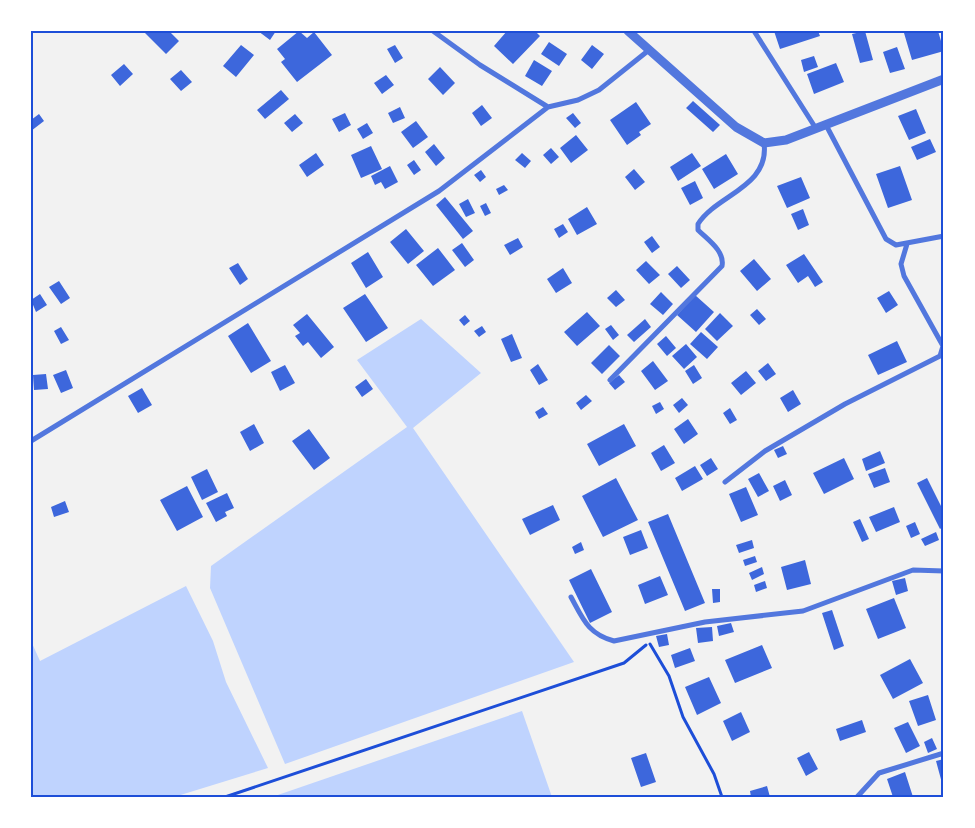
<svg xmlns="http://www.w3.org/2000/svg" width="975" height="828" font-family="Montserrat,sans-serif">
	<style>
		.water { fill: #bfd3fe }
		.building { fill: #3d67dc }
		.lines { fill: none; stroke-linecap: round; stroke-linejoin: round }
		.path { stroke: #1d4ed8; stroke-width: 3 }
		.minor { stroke: #5277de; stroke-width: 5 }
		.tertiary { stroke: #5277de; stroke-width: 9 }
		.neatline { fill: none; stroke: #1d4ed8; stroke-width: 2 }
	</style>
	<rect width="100%" height="100%" fill="#f2f2f2"/>
	<!-- water -->
	<path class="water" d="M421,319L481,373L413,428L574,662L285,764L210,588L211,566L407,427L357,360Z
		M186,586L213,641L226,682L268,768L174,797H31V641L40,661Z
		M522,711L552,797H272Z"/>
	<!-- building -->
	<path class="building" d="M143,31H169L179,41L166,54Z
		M258,31H276L270,40Z
		M299,31L307,38L314,32L332,55L297,82L281,62L285,59L277,49Z
		M507,31H535L540,36L513,64L494,46Z
		M774,31H818L820,36L780,49Z
		M865,31L873,60L860,63L852,34Z
		M910,31H938L944,51L912,60L904,33Z
		M549,42L567,54L559,66L541,54Z
		M241,45L254,55L236,77L223,66Z
		M395,45L403,58L395,63L387,49Z
		M592,45L604,54L592,69L581,60Z
		M897,47L905,69L890,73L883,52Z
		M814,56L818,67L804,72L801,60Z
		M534,60L552,71L542,86L525,76Z
		M836,63L844,82L814,94L807,74Z
		M124,64L133,74L120,86L111,75Z
		M440,67L455,83L443,95L428,79Z
		M181,70L192,82L181,91L170,79Z
		M386,75L394,85L382,94L374,83Z
		M281,90L289,99L265,119L257,110Z
		M693,101L720,125L713,132L686,108Z
		M636,102L651,124L639,132L641,135L627,145L610,120Z
		M482,105L492,118L481,126L472,113Z
		M400,107L405,118L393,123L388,113Z
		M916,109L926,133L909,140L898,116Z
		M345,113L351,125L339,132L332,119Z
		M573,113L581,123L575,128L566,118Z
		M39,114L44,121L31,131V120Z
		M295,114L303,123L292,132L284,123Z
		M416,121L428,137L413,148L401,132Z
		M367,123L373,133L363,139L357,129Z
		M576,135L588,150L571,163L560,148Z
		M930,139L936,152L917,160L911,147Z
		M434,144L445,158L436,166L425,152Z
		M371,146L382,169L361,178L351,155Z
		M551,148L559,157L551,164L543,155Z
		M316,153L324,165L307,177L299,165Z
		M522,153L531,161L525,168L515,160Z
		M692,153L701,166L678,181L670,167Z
		M726,154L738,174L714,189L702,169Z
		M414,160L421,170L414,175L407,165Z
		M390,166L398,182L385,189L381,182L375,185L371,176Z
		M900,166L912,200L888,208L876,174Z
		M634,169L645,182L635,190L625,177Z
		M481,170L486,177L480,182L474,175Z
		M801,177L810,198L787,208L777,186Z
		M695,181L703,198L690,205L681,188Z
		M504,185L508,190L499,195L496,189Z
		M445,197L473,231L463,239L436,205Z
		M468,199L475,213L466,217L459,204Z
		M486,203L491,213L485,216L480,206Z
		M587,207L597,224L577,235L568,219Z
		M803,209L809,225L798,230L791,214Z
		M563,224L568,232L559,238L554,229Z
		M406,229L424,251L408,264L390,242Z
		M652,236L660,247L652,253L644,242Z
		M518,238L523,247L510,255L504,245Z
		M462,243L474,260L465,267L452,250Z
		M438,248L455,270L433,286L416,265Z
		M368,252L383,277L366,288L351,263Z
		M804,254L823,282L815,287L808,276L798,283L786,265Z
		M754,259L771,279L757,291L740,271Z
		M646,261L660,275L649,284L636,270Z
		M238,263L248,279L240,285L229,268Z
		M677,266L690,280L681,288L668,274Z
		M563,268L572,283L556,293L547,279Z
		M59,281L70,298L61,304L49,287Z
		M616,290L625,300L616,307L607,298Z
		M889,291L898,305L886,313L877,298Z
		M661,292L673,304L663,315L650,304Z
		M40,294L47,305L36,312L31,300Z
		M365,294L388,328L366,342L343,308Z
		M695,295L714,312L696,332L677,315Z
		M757,309L766,319L759,325L750,315Z
		M587,312L600,326L577,346L564,332Z
		M720,313L733,326L717,341L705,329Z
		M307,314L334,347L321,358L308,342L303,346L295,336L300,333L293,325Z
		M465,315L470,321L464,326L459,320Z
		M645,319L651,327L634,342L627,335Z
		M248,323L271,361L251,373L228,336Z
		M611,325L619,335L613,340L605,329Z
		M482,326L486,332L479,337L474,331Z
		M61,327L69,340L61,344L54,331Z
		M701,332L718,347L707,359L690,344Z
		M512,334L522,358L511,362L501,339Z
		M666,336L676,348L667,356L657,344Z
		M897,341L907,362L878,375L868,355Z
		M686,344L697,357L684,369L672,356Z
		M609,345L620,356L602,374L591,363Z
		M653,361L668,381L655,390L641,371Z
		M768,363L776,374L766,381L758,371Z
		M538,364L548,380L539,385L530,370Z
		M285,365L295,383L280,391L271,372Z
		M694,365L702,378L693,384L685,371Z
		M66,370L73,388L61,393L53,375Z
		M746,371L756,383L741,395L731,383Z
		M46,374L48,389L34,390L33,375Z
		M619,375L625,382L615,390L609,383Z
		M366,379L373,389L362,397L355,387Z
		M142,388L152,405L138,413L128,396Z
		M793,390L801,404L788,412L780,398Z
		M586,395L592,401L581,410L576,403Z
		M682,398L688,405L679,413L673,405Z
		M660,402L664,409L656,414L652,406Z
		M543,407L548,414L539,419L535,412Z
		M730,408L737,420L730,424L723,413Z
		M688,419L698,434L684,444L674,429Z
		M254,424L264,443L250,451L240,432Z
		M624,424L636,446L599,466L587,444Z
		M309,429L330,458L314,470L292,441Z
		M664,445L675,463L661,471L651,453Z
		M783,446L787,454L778,458L774,450Z
		M880,451L885,463L866,471L862,459Z
		M711,458L718,469L707,476L700,465Z
		M844,458L854,479L824,494L813,473Z
		M695,466L703,479L682,491L675,478Z
		M885,468L890,482L874,488L868,474Z
		M207,469L218,492L202,500L191,477Z
		M759,473L769,491L758,497L748,479Z
		M616,478L638,520L603,537L582,496Z
		M927,478L944,512V526L940,529L917,483Z
		M785,480L792,495L780,501L773,486Z
		M187,486L203,517L177,531L160,500Z
		M746,487L758,515L741,522L729,494Z
		M227,493L234,508L225,512L227,516L216,522L206,503Z
		M65,501L69,512L54,517L51,507Z
		M553,505L560,520L530,535L522,519Z
		M894,507L900,522L876,532L869,517Z
		M668,514L705,603L685,611L648,522Z
		M860,519L869,539L862,542L853,522Z
		M915,522L920,534L911,538L906,526Z
		M641,530L648,548L630,555L623,537Z
		M936,532L939,540L925,546L921,539Z
		M752,540L754,548L739,553L736,545Z
		M581,542L584,550L575,554L572,547Z
		M755,556L757,562L745,566L743,560Z
		M805,560L811,584L787,590L781,567Z
		M762,567L764,574L752,580L749,573Z
		M591,569L612,612L590,623L569,580Z
		M660,576L668,595L645,604L638,585Z
		M905,578L908,591L896,595L892,581Z
		M765,581L767,588L756,592L754,585Z
		M712,589H720V602L713,603Z
		M894,598L906,628L878,639L866,609Z
		M832,610L844,646L834,650L822,613Z
		M731,623L734,632L719,636L717,626Z
		M712,627L713,641L698,643L696,628Z
		M667,634L669,645L659,647L656,636Z
		M762,645L772,668L735,683L725,660Z
		M690,648L695,661L675,668L671,655Z
		M910,659L923,683L893,699L880,675Z
		M709,677L721,703L697,715L685,687Z
		M928,695L936,720L918,726L909,701Z
		M741,712L750,732L732,741L723,721Z
		M862,720L866,732L840,741L836,729Z
		M908,722L920,746L906,753L894,728Z
		M932,738L937,749L928,753L924,742Z
		M809,752L818,769L806,776L797,758Z
		M646,753L656,782L641,787L631,758Z
		M944,759V783H942L936,761Z
		M905,772L913,797H893L887,779Z
		M767,786L770,797H751L750,791Z"/>
	<g class="lines">
		<!-- path -->
		<path class="path" d="M650,644L669,676L683,717L714,774L722,797
			M225,797L624,663L646,645"/>
		<!-- minor -->
		<path class="minor" d="M433,31L480,65L548,107
			M754,31L815,127
			M826,125L886,239L896,245L944,236
			M610,380L722,266C725,251 708,240 698,230V224C716,195 770,187 764,143
			M31,441L439,191L548,107L578,100L599,90L649,50
			M725,482L765,451L845,404L940,356L943,346L904,276L901,264L907,244
			M571,597C583,619 588,634 614,641L705,622L803,611L913,570L944,571
			M857,797L879,773L944,753"/>
		<!-- tertiary -->
		<path class="tertiary" d="M628,31L736,127L764,143L786,140L944,79"/>
	</g>
	<!-- border -->
	<rect width="975" height="828" fill="none" stroke="#ffffff" stroke-width="65"/>
	<rect x="32" y="32" width="910" height="764" class="neatline"/>
</svg>
